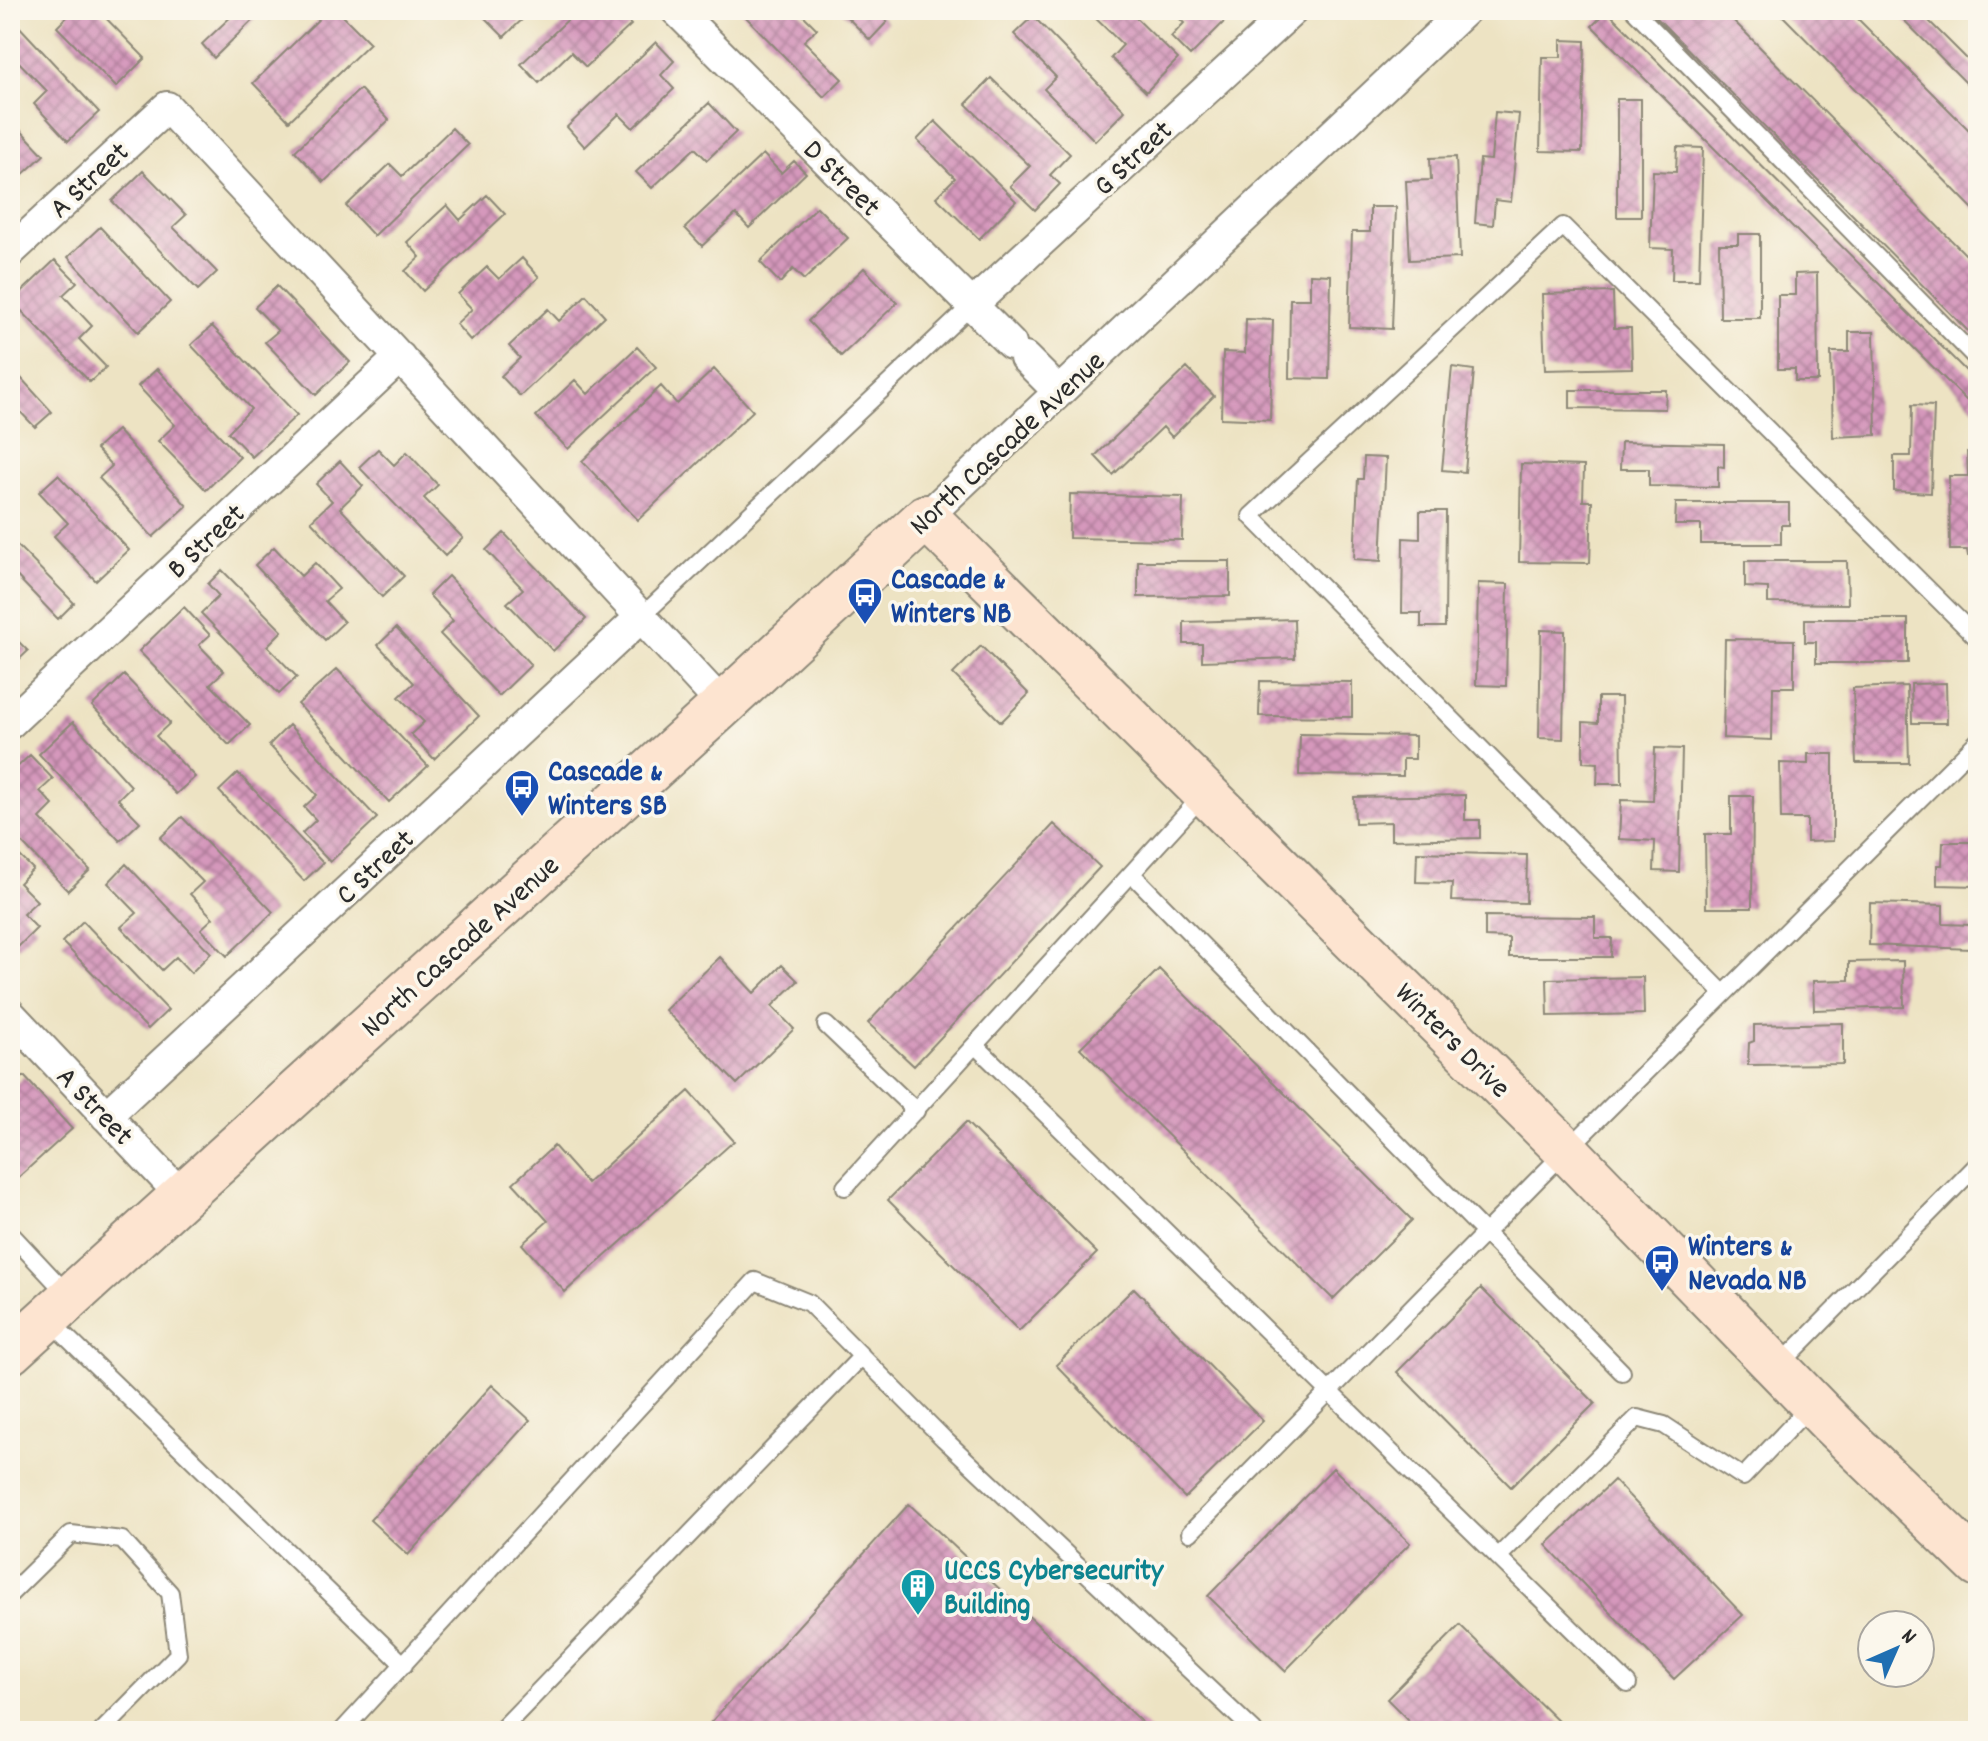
<svg xmlns="http://www.w3.org/2000/svg" width="1988" height="1741" font-family="Dekko,sans-serif">
	<style>
		.building { fill: url(#building-cross-hatch) }
		.lines { fill: none; stroke-linecap: round; stroke-linejoin: round }
		.lane-casing { stroke: #8c8777; stroke-width: 20 }
		.street-casing { stroke: #8c8777; stroke-width: 34 }
		.secondary-casing { stroke: #8c8777; stroke-width: 48 }
		.lane { stroke: #fff; stroke-width: 16 }
		.street { stroke: #fff; stroke-width: 30 }
		.secondary { stroke: #fde4d0; stroke-width: 44 }
		.labels { text-anchor: middle; stroke-width: 7; stroke-linejoin: round; paint-order: stroke }
		.street-label { font-size: 30px; fill: #2b2b2b; stroke: #fbf7ec }
		.transit-label { font-size: 30px; font-weight: bold; fill: #164399; stroke: #fbf7ec; text-anchor: start }
		.culture-label { font-size: 30px; font-weight: bold; fill: #0d838f; stroke: #fbf7ec; text-anchor: start }
	</style>
	<defs>
		<pattern id="building-cross-hatch" width="8" height="8" patternUnits="userSpaceOnUse" patternTransform="scale(2)"><rect width="8" height="8" fill="#d598bc"/><path d="M0 0l8 8M0 8l8-8" fill="none" stroke="#ad7c99"/></pattern>
	</defs>
	<rect width="100%" height="100%" fill="#fbf7ec"/>
	<filter id="ink" filterUnits="userSpaceOnUse"><feTurbulence type="fractalNoise" baseFrequency=".0125" numOctaves="2"/><feDisplacementMap in="SourceGraphic" scale="16" xChannelSelector="R" yChannelSelector="G"/><feConvolveMatrix kernelMatrix="1 2 1 2 8 2 1 2 1" color-interpolation-filters="sRGB"/></filter>
	<filter id="wash" filterUnits="userSpaceOnUse"><feTurbulence type="fractalNoise" baseFrequency=".006" numOctaves="4" result="noise"/><feDisplacementMap in="SourceGraphic" scale="32" xChannelSelector="R" yChannelSelector="G"/><feGaussianBlur stdDeviation="1.8" result="paint"/><feColorMatrix in="noise" values="0 0 0 0 0 0 0 0 0 0 0 0 0 0 0 0 0 1.4 0 .05"/><feComposite in="paint" operator="in"/></filter>
	<g filter="url(#wash)">
		<rect width="100%" height="100%" fill="#ede3c3"/>
		<g id="blocks">
			<!-- building -->
			<path class="building" d="M62,10H98L145,58L116,87L57,27L68,16Z
				M238,10H263L214,58L202,44Z
				M328,10H337L370,43L289,121L253,83Z
				M477,10H532L504,37Z
				M578,10H617L631,25L586,67L571,52L539,83L521,64Z
				M739,10H798L817,29L804,41L842,79L824,97Z
				M840,10H875L887,22L870,40Z
				M1087,10H1128L1178,59L1146,92L1111,58L1123,45Z
				M1171,10H1228L1232,14L1190,56L1171,37L1184,23Z
				M1649,10H1723L1978,267V341Z
				M1777,10H1849L1978,139V214Z
				M1894,10H1918L1978,70V95Z
				M1607,11L1978,383V412L1592,26Z
				M1033,16L1125,111L1095,141L1044,89L1056,77L1014,34Z
				M16,23L99,112L68,141L34,104L47,91L10,53V29Z
				M1561,40L1585,41L1582,152L1540,151L1542,57H1561Z
				M656,42L674,61L661,75L674,89L633,128L619,114L585,147L567,127Z
				M991,78L1070,154L1050,175L1060,184L1035,210L1010,186L1030,166L966,104Z
				M360,89L389,120L324,182L295,151Z
				M1617,99H1641V217H1617Z
				M709,103L736,132L707,160L695,148L652,188L636,172Z
				M1495,112L1519,114L1511,202L1495,200L1493,225L1475,223L1480,159L1491,160Z
				M10,119L44,155L10,186Z
				M935,121L1016,201L979,239L936,197L955,178L917,140Z
				M452,128L468,145L374,236L346,206L390,164L402,176Z
				M1677,147L1703,148L1699,280H1672L1673,249L1650,248L1653,171L1676,172Z
				M763,154L781,173L794,161L806,173L749,228L736,214L702,246L685,228Z
				M1456,157L1460,258L1410,260L1406,181L1431,180L1430,158Z
				M143,171L186,215L173,227L217,272L198,290L112,201Z
				M487,195L505,214L423,291L405,271L420,257L407,242L447,205L460,220Z
				M817,207L848,238L804,280L793,269L780,283L760,262Z
				M1370,207H1396L1392,329L1349,327L1352,232H1370Z
				M100,227L170,302L138,332L68,257Z
				M1738,234H1760V318H1720L1719,244H1738Z
				M522,258L539,277L471,341L456,324L472,309L458,294L487,267L499,279Z
				M55,260L77,282L63,295L92,326L79,339L106,367L90,382L12,301Z
				M864,268L897,303L841,356L808,321Z
				M1817,273L1818,381H1795V369H1778V295H1795V274Z
				M1310,274L1331,275L1329,379L1289,378L1290,299H1310Z
				M277,286L350,362L316,395L265,342L278,331L255,307Z
				M1613,292L1614,328H1631L1632,368L1545,370L1542,294Z
				M586,295L605,316L520,396L501,376L520,358L509,346L548,309L559,321Z
				M1246,319L1273,320L1270,420L1221,418L1223,352L1245,353Z
				M212,326L297,415L252,457L228,432L251,409L191,345Z
				M1849,332H1874L1876,435L1833,437L1831,352H1849Z
				M637,347L656,367L568,449L536,416L575,380L588,394Z
				M10,366L52,412L35,427L10,401Z
				M1452,367L1474,370L1465,472L1442,470Z
				M1187,368L1214,396L1172,437L1163,427L1113,475L1095,456Z
				M157,369L240,457L206,490L158,441L175,425L138,386Z
				M714,369L753,411L638,520L582,461L661,386L677,404Z
				M1570,390H1666L1665,409L1570,408Z
				M1912,405L1934,406L1931,493L1894,491V456H1911Z
				M117,430L187,506L153,537L99,478L112,466L96,449Z
				M1621,442L1724,444V467L1718,466V487L1649,486V469H1620Z
				M378,449L394,465L407,452L438,485L424,498L463,538L445,556L359,467Z
				M1978,451V556H1968L1967,550H1950L1949,476H1968L1967,452Z
				M1364,457L1386,458L1381,561L1354,559L1358,479H1363Z
				M340,461L363,486L340,508L404,576L382,597L311,521L332,501L316,484Z
				M1521,464L1584,466L1583,501H1592L1590,563L1519,562Z
				M58,475L129,550L96,581L54,536L68,523L39,492Z
				M1070,494L1183,497L1182,540L1069,538Z
				M1676,503H1789V525H1781V544H1701V525H1675Z
				M1420,511H1446L1445,627H1421V613H1402L1403,538L1420,539Z
				M504,533L586,619L553,651L507,603L523,589L486,550Z
				M10,538L74,603L58,619L10,569Z
				M274,547L301,576L315,563L339,589L325,601L344,622L325,640L255,565Z
				M1138,561H1230V596L1138,597Z
				M1745,561H1847L1848,604L1768,603V588L1745,587Z
				M222,570L282,631L267,646L297,677L279,694L201,613L219,596L208,584Z
				M448,576L531,665L499,696L440,634L453,621L429,595Z
				M1478,583L1508,584L1506,686L1476,685Z
				M184,607L210,635L199,645L224,671L210,684L250,725L229,745L139,651Z
				M1294,619L1295,658L1202,661V644H1184V622Z
				M1805,619H1908V663H1816V642H1805Z
				M396,628L479,716L434,759L411,734L424,722L399,697L414,683L378,645Z
				M1541,630L1565,631L1563,739L1539,738Z
				M10,633L28,651L10,668Z
				M1725,639L1794,640V687H1773L1772,740L1723,738Z
				M981,646L1029,694L1001,722L953,674Z
				M337,669L428,766L389,802L298,704Z
				M124,675L170,723L156,736L195,777L176,794L92,706Z
				M1260,681L1352,682V717L1259,716Z
				M1946,683L1947,723H1912L1911,684Z
				M1907,686L1909,763H1856L1853,688Z
				M1598,697H1621L1622,784H1597L1598,763L1583,762V722L1598,723Z
				M73,722L131,786L118,799L140,822L120,841L39,754Z
				M289,725L377,818L330,862L302,833L316,820L304,807L317,795L269,745Z
				M1300,734L1415,736V759H1403V776L1299,775Z
				M1655,748L1682,749L1679,872L1654,871L1655,841L1619,839L1621,800L1653,801Z
				M1808,754H1833V841L1807,842V819H1781L1780,763L1808,764Z
				M30,755L53,779L40,791L53,805L40,818L90,870L68,891L10,830V774Z
				M238,773L323,863L304,881L219,791Z
				M1465,795V820H1480V838L1391,840V822L1355,823L1354,797Z
				M1731,796H1753L1752,908H1706L1705,834H1731Z
				M182,817L273,912L227,956L201,929L213,918L190,894L203,882L160,838Z
				M1054,824L1100,867L914,1066L868,1023Z
				M1943,842H1978V886L1937,885V865H1942Z
				M10,846L33,869L19,883L37,901L23,914L37,928L18,947L10,938Z
				M1417,852L1527,855L1526,903L1451,901L1452,883L1416,882Z
				M126,864L211,953L191,973L176,957L162,970L121,927L137,913L108,883Z
				M1870,903L1943,905V924L1972,925L1971,949L1869,945Z
				M1485,916L1595,917V938H1612L1611,957H1509V938L1485,937Z
				M83,921L168,1010L148,1029L62,942Z
				M720,957L754,993L782,965L798,981L772,1006L794,1029L737,1084L665,1010Z
				M1903,961L1904,1007L1814,1010L1813,981L1849,980V962Z
				M1159,969L1412,1220L1333,1299L1080,1048Z
				M1643,977L1644,1014L1548,1016L1547,979Z
				M1843,1023V1064L1748,1065L1749,1043L1754,1041V1025Z
				M24,1076L72,1129L10,1185V1089Z
				M689,1091L734,1141L565,1292L522,1244L548,1221L513,1183L554,1146L587,1183Z
				M966,1122L1097,1253L1019,1331L888,1200Z
				M1134,1288L1263,1421L1185,1498L1056,1365Z
				M1481,1288L1595,1403L1511,1487L1397,1372Z
				M492,1385L530,1420L408,1555L370,1520Z
				M1333,1468L1410,1543L1285,1671L1208,1596Z
				M1614,1480L1743,1615L1674,1679L1546,1545Z
				M909,1504L1151,1731H703Z
				M1460,1625L1568,1731H1419L1387,1699Z"/>
		</g>
	</g>
	<g filter="url(#ink)">
		<use href="#blocks" fill-opacity="0" stroke="#8c8777" stroke-width="2"/>
		<g class="lines">
			<!-- lane casing -->
			<g class="lane-casing">
				<path id="lane" d="M1634,10L1978,360
					M642,616L972,305
					M1132,874L1622,1372
					M1724,994L1251,516L1563,226L1978,639
					M826,1025L916,1111
					M975,1045L1628,1684
					M845,1187L1204,794
					M10,1233L69,1296
					M49,1320L404,1665
					M1778,1367L1978,1164
					M1190,1533L1537,1180L1978,741
					M1498,1557L1637,1418L1664,1425L1743,1477L1811,1405
					M10,1594L71,1534L122,1540L170,1593L178,1654L102,1731
					M342,1731L755,1281L809,1303L944,1439L1254,1731
					M500,1731L862,1356"/>
			</g>
			<!-- street casing -->
			<g class="street-casing">
				<path id="street" d="M676,10L1011,344
					M10,252L167,107L723,705
					M972,305L1293,10
					M1025,358L1059,392
					M926,517L1465,10
					M10,723L400,357
					M10,1014L182,1196
					M106,1116L642,616"/>
			</g>
			<!-- secondary casing -->
			<g class="secondary-casing">
				<path id="secondary" d="M10,1352L723,705L926,517L1567,1151L1831,1423L1978,1565"/>
			</g>
			<!-- lane -->
			<use href="#lane" class="lane"/>
			<!-- street -->
			<use href="#street" class="street"/>
			<!-- secondary -->
			<use href="#secondary" class="secondary"/>
		</g>
	</g>
	<!-- icons -->
	<defs>
		<g id="bus-pin" transform="scale(1.8)"><path d="M0 17L-7.5 6A9.5 9.5 0 1 1 7.5 6Z" fill="#1a4fb4" stroke="#fbf7ec"/><path d="M-5-6H5V4H4V6H2V4H-2V6H-4V4H-5ZM-3.5-4V0h7V-4ZM-3.5 1.2v1.5H-2V1.2ZM2 1.2v1.5H3.5V1.2Z" fill="#fff"/></g>
		<g id="building-pin" transform="scale(1.8)"><path d="M0 17L-7.5 6A9.5 9.5 0 1 1 7.5 6Z" fill="#0f9aa8" stroke="#fbf7ec"/><path d="M-4-6H4V6H1V3H-1V6H-4ZM-2.5-4.3h1.7v1.8h-1.7ZM.8-4.3h1.7v1.8H.8ZM-2.5-1h1.7V.8h-1.7ZM.8-1h1.7V.8H.8Z" fill="#fff"/></g>
	</defs>
	<g fill-rule="evenodd">
		<use href="#bus-pin" x="865" y="595"/>
		<use href="#bus-pin" x="522" y="787"/>
		<use href="#bus-pin" x="1662" y="1262"/>
		<use href="#building-pin" x="918" y="1586"/>
	</g>
	<g class="labels">
		<!-- street labels -->
		<g class="street-label">
			<text transform="translate(1132 157) rotate(-43)" y="10">G Street</text>
			<text transform="translate(843 177) rotate(45)" y="10">D Street</text>
			<text transform="translate(88 179) rotate(-43)" y="10">A Street</text>
			<text transform="translate(1006 442) rotate(-43)" y="10">North Cascade Avenue</text>
			<text transform="translate(205 540) rotate(-43)" y="10">B Street</text>
			<text transform="translate(374 866) rotate(-43)" y="10">C Street</text>
			<text transform="translate(459 945) rotate(-42)" y="10">North Cascade Avenue</text>
			<text transform="translate(1454 1039) rotate(45)" y="10">Winters Drive</text>
			<text transform="translate(96 1105) rotate(46)" y="10">A Street</text>
		</g>
		<!-- transit labels -->
		<g class="transit-label">
			<text x="891" y="588">Cascade &amp;<tspan x="891" dy="34">Winters NB</tspan></text>
			<text x="548" y="780">Cascade &amp;<tspan x="548" dy="34">Winters SB</tspan></text>
			<text x="1688" y="1255">Winters &amp;<tspan x="1688" dy="34">Nevada NB</tspan></text>
		</g>
		<!-- culture labels -->
		<g class="culture-label">
			<text x="944" y="1579">UCCS Cybersecurity<tspan x="944" dy="34">Building</tspan></text>
		</g>
	</g>
	<!-- margin -->
	<rect width="1988" height="1741" fill="none" stroke="#fbf7ec" stroke-width="40"/>
	<!-- north arrow -->
	<g transform="translate(1896 1649) rotate(45)"><circle r="38" fill="#fbf7ec" stroke="#a8a59f" stroke-width="2"/>
	<path d="M0-6L14 30L0 20L-14 30Z" fill="#1f6fb2"/>
	<text y="-12" font-size="22" font-weight="bold" text-anchor="middle" fill="#2b2b2b">N</text>
	</g>
</svg>
